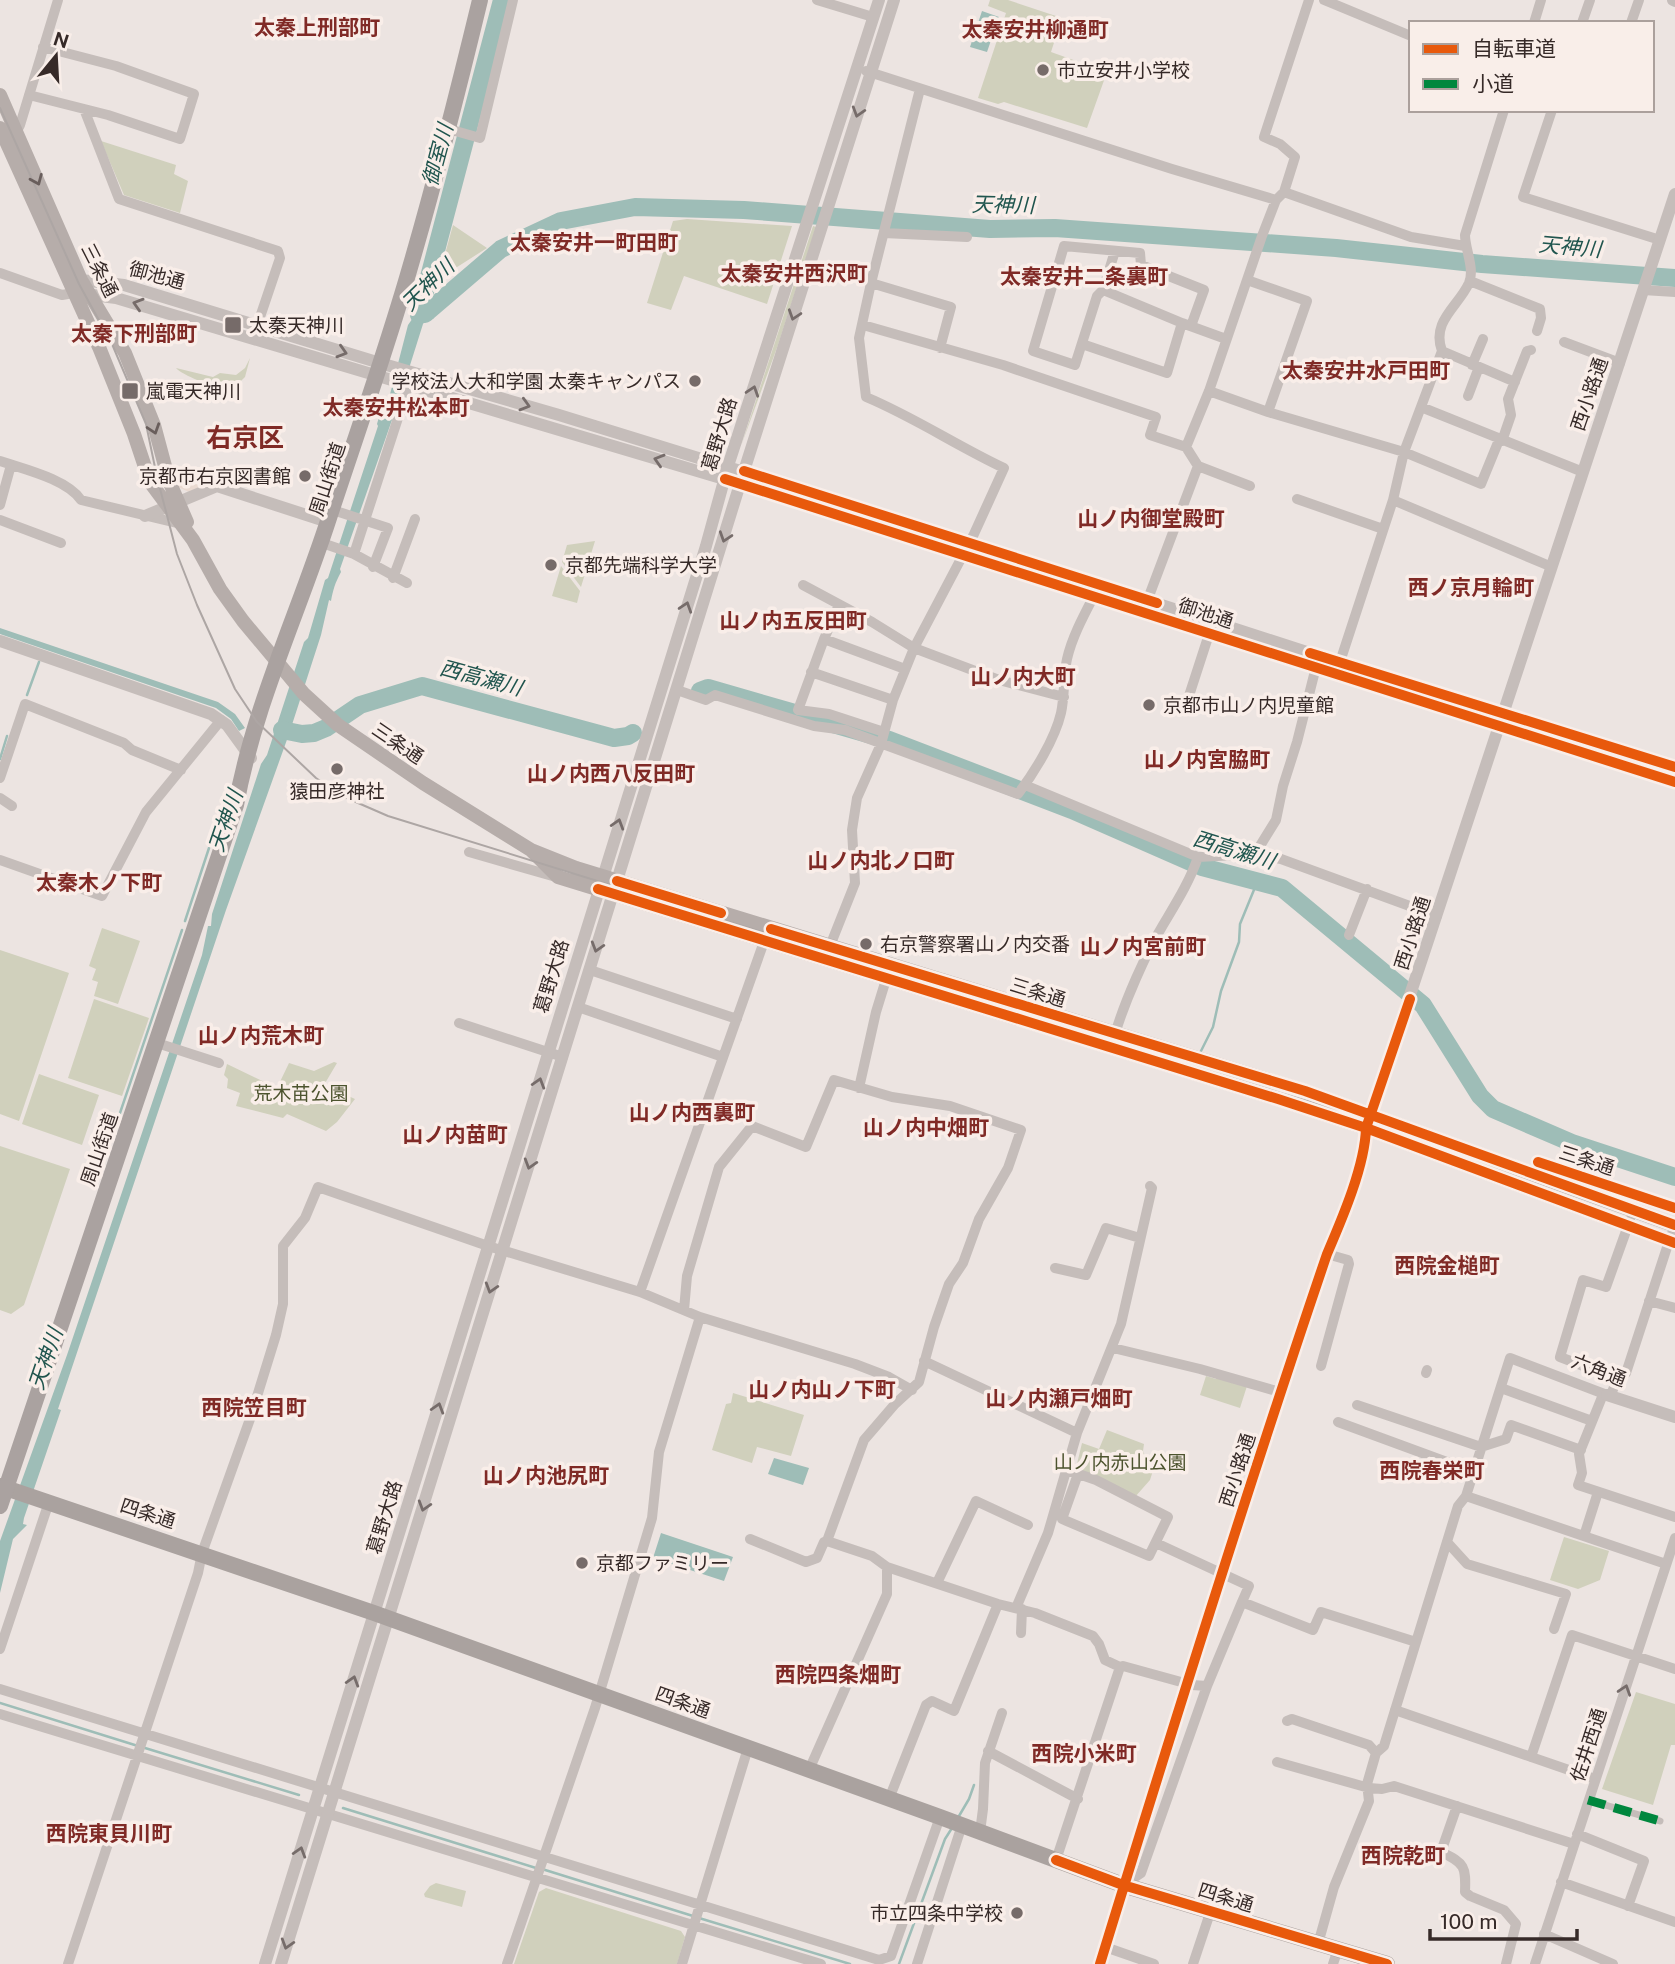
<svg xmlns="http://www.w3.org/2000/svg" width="1675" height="1964" font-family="'Public Sans','Noto Sans JP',sans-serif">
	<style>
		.green { fill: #d0d0bc }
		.plaza { fill: #eadad1 }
		.water { fill: #9ebdb7 }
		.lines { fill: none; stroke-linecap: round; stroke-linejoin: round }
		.stream { stroke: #9ebdb7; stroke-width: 2.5 }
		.river { stroke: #9ebdb7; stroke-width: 18 }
		.pedestrian { stroke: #c5bdba; stroke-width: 7 }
		.minor { stroke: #c5bdba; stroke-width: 10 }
		.tertiary { stroke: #c5bdba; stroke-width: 12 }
		.secondary { stroke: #b6adaa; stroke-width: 14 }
		.primary { stroke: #aaa29f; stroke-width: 16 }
		.trunk { stroke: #aaa2a0; stroke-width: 16 }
		.tram { stroke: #ada6a4; stroke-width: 2 }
		.quiet { stroke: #00873e; stroke-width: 9; stroke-dasharray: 18 9; stroke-linecap: butt }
		.cycleway-casing { stroke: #f9eee9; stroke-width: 15 }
		.cycleway { stroke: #e8590c; stroke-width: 10 }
		.oneway { stroke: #766c6a }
		.oneway2 { stroke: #695e5c }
		.poi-dot { fill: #766b69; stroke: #f9eee9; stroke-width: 2.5 }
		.labels { text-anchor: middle; stroke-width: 7; stroke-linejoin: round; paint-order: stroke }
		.poi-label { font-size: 19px; fill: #362a28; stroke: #f9eee9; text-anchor: start }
		.street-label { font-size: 19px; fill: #362a28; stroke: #f9eee9 }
		.park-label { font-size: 19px; fill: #4c532e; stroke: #f9eee9 }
		.neighbourhood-label { font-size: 21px; font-weight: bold; fill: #802a26; stroke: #f9eee9 }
		.water-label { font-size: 21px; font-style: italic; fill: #20554e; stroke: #f9eee9 }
		.district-label { font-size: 26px; font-weight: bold; fill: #802a26; stroke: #f9eee9 }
	</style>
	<rect width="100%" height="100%" fill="#ece4e1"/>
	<!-- green -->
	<path class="green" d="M990,0H1008L1062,18L1051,52L1107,72L1087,128L1004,102L998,104L978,98L1006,13L988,6Z
		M101,141L176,165L174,174L188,181L180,213L124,195Z
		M687,219L792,226L767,304L684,276L671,310L647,303L673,221Z
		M453,225L487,248L443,276L444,258Z
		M813,226L816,227L778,345L741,446Z
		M250,358L245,377C241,381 237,385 230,387C219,390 183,376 176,368L213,377L220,373L236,375L245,368Z
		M595,541L581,587L562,562L567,545Z
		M561,566L580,591L577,603L552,596Z
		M102,928L140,941L118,1004L94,996L98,982L92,980L96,969L89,966Z
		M0,950L69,973L19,1121L0,1114Z
		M94,999L149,1018L122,1096L68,1078Z
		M334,1062L337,1063L324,1085L355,1099L337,1122L326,1131L287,1114L283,1118L236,1106L240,1093L227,1088L228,1079L224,1075L227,1064L277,1088L289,1063L314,1071Z
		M39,1074L99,1095L82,1145L22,1124Z
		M0,1146L70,1169L24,1305L11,1314L0,1310Z
		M1206,1376L1216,1379L1217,1376L1247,1386L1240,1408L1200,1395Z
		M733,1393L804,1415L791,1456L757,1447L752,1463L712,1450L726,1404L731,1403Z
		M1107,1430L1144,1444L1143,1451L1146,1458L1156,1461L1150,1480L1135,1497L1076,1468L1082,1443L1099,1449Z
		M1564,1537L1609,1551L1600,1580L1578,1589L1550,1580Z
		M1636,1692L1675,1704V1745H1671L1653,1805L1602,1789Z
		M436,1883L466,1891L462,1907L425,1897L424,1894L430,1886Z
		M546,1888L681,1931L685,1937L677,1964H514L539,1892Z"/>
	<!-- plaza -->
	<path class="plaza" d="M175,465L183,467L189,477L192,478L194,474L199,475L205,470L220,475L219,479L189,492L178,487V472Z"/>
	<!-- water -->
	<path class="water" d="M982,11L999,17L987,52L970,47Z
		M421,292L434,297L437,296L444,302L433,319L429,316L423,324L400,397L340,569L341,572C335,583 333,590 331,601L329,600L321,635L289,734L226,910L58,1409L61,1410L24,1518L23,1524L27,1525L13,1539L0,1593V1541L67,1355L202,955L208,926H211L212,914L261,764L267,755L304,642L308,638L325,580L328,578L378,426L377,424L383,403L388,402L408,325L415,315L413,313L418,294Z
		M0,628L218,702L235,714L245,728L239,731L231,719L216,708L0,634Z
		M774,1458L809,1468L803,1485L768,1474Z
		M661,1533L733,1557L724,1581L653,1558Z"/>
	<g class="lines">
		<!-- stream -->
		<path class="stream" d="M27,695L39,662
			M0,759L7,736
			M185,921L209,848
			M1201,1051L1213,1027L1221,991L1239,942L1240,924L1258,880
			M101,1169L182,930
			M0,1703L138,1746
			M145,1748L299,1795
			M343,1808L536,1868
			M959,1816L969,1799L974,1785
			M542,1869L693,1916
			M699,1918L850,1964
			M899,1964L945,1839L952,1828"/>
		<!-- river -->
		<path class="river" d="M425,314L501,249L561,221L635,207L744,210L990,229L1055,228L1336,248L1482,264L1675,278
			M419,315L502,0
			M700,691L708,688L889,740L1072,810L1202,867L1282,888L1423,1005L1480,1096L1493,1109L1572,1143L1675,1177
			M282,730L302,734L314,733L326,728L360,705L422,686L614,738L628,736L633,733"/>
		<!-- pedestrian -->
		<path class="pedestrian" d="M1588,1800L1660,1821"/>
		<!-- minor -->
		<path class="minor" d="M817,0L873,17
			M1324,0L1411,36
			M1534,23L1541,0
			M1582,23L1590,0
			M1631,23L1639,0
			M866,71L1172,169L1276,200
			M29,95L108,115L180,139L194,94L116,66L43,47
			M84,109L119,199L278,251L280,258L257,326
			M1552,110L1523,197L1660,240
			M452,130L480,138L513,0
			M14,136L20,125L58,0
			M1284,192L1411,237L1465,246
			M884,233L967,237
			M1115,251L1103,290L1097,296L1075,365L1033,351L1064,246L1140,253L1141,265L1204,290L1191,326
			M0,273L62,295L73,293
			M1247,280L1307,301L1268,412
			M1470,281L1540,309L1541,318L1537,331
			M871,283L951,307L940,348
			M1103,290L1182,323L1226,339
			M1643,290L1675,292
			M863,325L1003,365L1156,417L1150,435L1186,447L1198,466L1146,604
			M1564,342L1620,363
			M1082,344L1167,373L1182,323
			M1442,351L1515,382
			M1472,365L1483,339
			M1209,391L1268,412L1404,452L1481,484L1499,440
			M1468,396L1479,367
			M1421,407L1583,472
			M1502,441L1511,415L1508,399L1527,351L1531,350
			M1186,447L1209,391L1262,236L1276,200L1284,192L1295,157L1280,144L1264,137L1309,0
			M0,461C23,469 67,479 81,500L181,524
			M1198,466L1250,486
			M1297,499L1383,529
			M1393,500L1552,567
			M0,505L11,465
			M339,512L388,528L373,567
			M0,520L61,543
			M328,545L354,554L407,583
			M354,554L409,384
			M393,578L415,519
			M803,585L872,622L914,648L999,680L1064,697
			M839,605L824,639L798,710L829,714L884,732
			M824,639L905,669
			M1338,668L1393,500L1404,452L1442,351C1431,321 1458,307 1469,283C1475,269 1465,249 1465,235L1504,110
			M811,672L893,700
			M677,690L706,700L715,695L814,726L845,730L1018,794C1034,773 1055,739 1061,713C1065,695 1063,677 1067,659C1073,633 1088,608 1100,584
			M1185,708L1211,628
			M0,778L25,704L124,743L132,750L181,770
			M1025,785L1198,857L1255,854L1281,859L1437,916
			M0,798L12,806
			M469,852L556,877
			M1255,854L1276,820L1283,786L1297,742L1317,663
			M0,860L102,896L146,812L221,720
			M1349,935L1367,889
			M830,946L855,883L852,830L857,798L881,744L893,700L914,648L974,534L1004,468C957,446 914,417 866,397L859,338L871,283L920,89
			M590,970L737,1019
			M578,1007L723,1057
			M459,1023L563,1057
			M1115,1034C1125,1001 1145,955 1163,925C1176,903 1190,881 1198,857
			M157,1043L219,1063
			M859,1088L876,1012L888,973
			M1671,1235L1626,1373L1616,1382L1612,1392L1602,1397L1579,1454L1582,1473L1578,1485L1675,1517
			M1055,1268L1086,1275L1106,1228L1140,1238
			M640,1292L766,936
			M1649,1301L1675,1308
			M684,1310L687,1276L719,1167L752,1126L806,1147L834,1080L892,1097L950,1106L1021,1130L1008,1168L979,1219L963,1263L949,1284L934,1327L919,1382L895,1404L864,1440L827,1541L872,1556L887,1567L998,1604L1035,1613L1093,1636L1099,1644L1105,1660L1120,1667L1123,1666L1192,1685L1207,1686
			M1113,1348L1200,1369L1280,1392
			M924,1361L1077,1433
			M1321,1366L1349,1264L1348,1260L1327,1254
			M1426,1373L1427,1370
			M1620,1380L1560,1357L1583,1280L1606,1287L1630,1220
			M1501,1388L1592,1421
			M1357,1405L1481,1447L1506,1439L1511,1425L1581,1450
			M1338,1422L1474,1472
			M1067,1470L1096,1480L1168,1517L1149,1556L1062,1519L1078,1474
			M1466,1496L1666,1564
			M1584,1536L1598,1492
			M750,1539L806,1562L817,1558L824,1542L827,1541
			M1447,1542L1467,1564L1566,1594L1554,1629
			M1156,1543L1249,1586L1242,1602
			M937,1583L976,1501L1028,1525
			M1016,1608L1048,1533L1077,1433L1121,1324L1152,1188L1150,1186
			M1021,1633L1022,1609
			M0,1649L49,1502
			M0,1689L879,1960L891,1956L940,1817
			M1395,1710L1595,1779
			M0,1714L821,1964
			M1287,1721L1292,1719L1369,1745L1376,1753
			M988,1751L1078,1799
			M1531,1757L1572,1635L1675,1669
			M1277,1762L1369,1788L1382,1789L1394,1786L1574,1844
			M809,1770L887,1594V1567
			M889,1799L926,1705L932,1701L954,1711L998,1604
			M1457,1806L1441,1852C1465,1863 1466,1867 1465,1892L1470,1896L1504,1910L1516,1924L1506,1964
			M980,1832L983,1809L985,1763L1002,1713
			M1577,1834L1644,1861L1628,1906
			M1056,1860L1120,1667
			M1561,1882L1675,1922
			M1123,1885L1141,1873L1207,1686L1242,1602L1313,1630L1321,1612L1416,1642
			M1544,1934L1613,1964
			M1318,1944L1334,1887L1369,1801L1367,1784L1374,1760L1376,1753L1384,1746L1458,1506L1466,1496L1510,1358L1607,1395
			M1105,1947L1154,1964
			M68,1964L198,1573L202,1553L250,1419L276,1335L283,1304V1246L305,1218L318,1187L488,1246L640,1292L700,1317L855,1364L889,1377L912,1390
			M507,1964L595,1708L652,1518L659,1452L700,1317
			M682,1964L748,1748
			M917,1964L962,1825
			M1193,1964L1211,1910
			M1333,1964L1338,1949
			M1535,1964L1675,1538"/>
		<!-- tertiary -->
		<path class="tertiary" d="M1673,0L1675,1
			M78,285L81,280L124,285L380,363L559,415L915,525L1319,656L1675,767
			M85,294L116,298L741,484L1675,782
			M145,516L217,486L328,522
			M0,641L211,714L227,725L251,758
			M1607,1395L1675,1417
			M265,1964L706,546L728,466L879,0
			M281,1964L744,471L894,0
			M1100,1964C1173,1726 1247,1489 1327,1254C1342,1219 1365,1166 1366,1128L1675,194"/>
		<!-- secondary -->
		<path class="secondary" d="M0,95L81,280L125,353L154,425L169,481L187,522
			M0,128L99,347L134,434L150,482L193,540L220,589L243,621L304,694L338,725L423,783L531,850L576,868L1305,1091L1675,1225
			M532,851L558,877L1278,1099L1366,1128L1675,1243"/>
		<!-- primary -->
		<path class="primary" d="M0,1486L374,1613L940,1817L1123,1885L1387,1964"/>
		<!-- trunk -->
		<path class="trunk" d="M0,1506L236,805C254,706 298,614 329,518C356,436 385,354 409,271C435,182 458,91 480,0"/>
		<!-- tram -->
		<path class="tram" d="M0,108L79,284L112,344L146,424L157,477L177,554L197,605L235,689L257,722L316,778L342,796L388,816L1333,1109L1675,1232"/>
		<!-- quiet -->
		<path class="quiet" d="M1588,1800L1660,1821"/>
		<!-- cycleway casing -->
		<g class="cycleway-casing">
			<path id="cycleway" d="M744,471L1157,603
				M725,479L1675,782
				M1310,653L1675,767
				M617,881L721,913
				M598,889L1278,1099L1366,1128L1675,1243
				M771,929L1305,1091L1675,1225
				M1538,1162L1675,1208
				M1056,1860L1123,1885L1387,1964
				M1100,1964C1173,1726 1247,1489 1327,1254C1342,1219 1365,1166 1366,1128L1410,999"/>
		</g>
		<!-- cycleway -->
		<use href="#cycleway" class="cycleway"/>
	</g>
	<!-- one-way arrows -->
	<defs><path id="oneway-chevron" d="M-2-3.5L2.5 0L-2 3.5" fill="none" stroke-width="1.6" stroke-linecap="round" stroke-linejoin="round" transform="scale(1.75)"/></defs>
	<g class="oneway">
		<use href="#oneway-chevron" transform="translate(858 112) rotate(107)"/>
		<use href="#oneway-chevron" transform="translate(138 304) rotate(-163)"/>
		<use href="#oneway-chevron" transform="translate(794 315) rotate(108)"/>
		<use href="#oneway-chevron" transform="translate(342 352) rotate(17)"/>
		<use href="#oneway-chevron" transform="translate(753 391) rotate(-72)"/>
		<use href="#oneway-chevron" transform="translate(525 405) rotate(16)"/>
		<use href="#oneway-chevron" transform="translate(659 460) rotate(-163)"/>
		<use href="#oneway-chevron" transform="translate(725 537) rotate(108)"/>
		<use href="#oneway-chevron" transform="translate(686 607) rotate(-72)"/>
		<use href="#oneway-chevron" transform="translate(618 824) rotate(-73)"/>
		<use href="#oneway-chevron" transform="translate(597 947) rotate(107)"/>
		<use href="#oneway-chevron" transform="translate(539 1083) rotate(-73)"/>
		<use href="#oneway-chevron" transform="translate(530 1164) rotate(107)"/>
		<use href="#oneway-chevron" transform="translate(491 1288) rotate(107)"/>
		<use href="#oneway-chevron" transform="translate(438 1408) rotate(-73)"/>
		<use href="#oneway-chevron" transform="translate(424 1506) rotate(107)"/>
		<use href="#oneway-chevron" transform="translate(353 1681) rotate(-73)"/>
		<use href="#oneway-chevron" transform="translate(1625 1690) rotate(-72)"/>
		<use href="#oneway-chevron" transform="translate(300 1852) rotate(-73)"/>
		<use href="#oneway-chevron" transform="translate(287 1944) rotate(107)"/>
	</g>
	<g class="oneway2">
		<use href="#oneway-chevron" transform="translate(37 180) rotate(67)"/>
		<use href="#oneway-chevron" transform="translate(154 429) rotate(72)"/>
	</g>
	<!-- markers -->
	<g class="poi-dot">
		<circle cx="1043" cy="70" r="7"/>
		<rect x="224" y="316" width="18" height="18" rx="3.5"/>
		<circle cx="695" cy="381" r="7"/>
		<rect x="121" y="382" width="18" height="18" rx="3.5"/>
		<circle cx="305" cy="476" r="7"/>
		<circle cx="551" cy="565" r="7"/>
		<circle cx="1149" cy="705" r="7"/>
		<circle cx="337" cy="769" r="7"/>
		<circle cx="866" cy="944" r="7"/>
		<circle cx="582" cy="1563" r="7"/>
		<circle cx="1017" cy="1913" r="7"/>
	</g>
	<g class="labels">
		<!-- poi labels -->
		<g class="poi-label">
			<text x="1057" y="77">市立安井小学校</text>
			<text x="249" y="332">太秦天神川</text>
			<text x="681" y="388" text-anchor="end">学校法人大和学園 太秦キャンパス</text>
			<text x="146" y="398">嵐電天神川</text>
			<text x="291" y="483" text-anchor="end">京都市右京図書館</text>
			<text x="565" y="572">京都先端科学大学</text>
			<text x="1163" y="712">京都市山ノ内児童館</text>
			<text x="337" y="798" text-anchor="middle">猿田彦神社</text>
			<text x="880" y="951">右京警察署山ノ内交番</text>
			<text x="596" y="1570">京都ファミリー</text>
			<text x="1003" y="1920" text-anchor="end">市立四条中学校</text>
		</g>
		<!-- street labels -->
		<g class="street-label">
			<text transform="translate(100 270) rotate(63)" y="7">三条通</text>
			<text transform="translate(157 275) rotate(15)" y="7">御池通</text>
			<text transform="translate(1589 394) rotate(-71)" y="7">西小路通</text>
			<text transform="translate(719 434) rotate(-73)" y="7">葛野大路</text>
			<text transform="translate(327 479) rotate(-72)" y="7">周山街道</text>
			<text transform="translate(1206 613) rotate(18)" y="7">御池通</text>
			<text transform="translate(398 743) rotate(34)" y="7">三条通</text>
			<text transform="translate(1412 933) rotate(-72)" y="7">西小路通</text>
			<text transform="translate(551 976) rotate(-73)" y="7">葛野大路</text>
			<text transform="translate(1038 992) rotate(17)" y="7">三条通</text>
			<text transform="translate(99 1149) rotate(-71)" y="7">周山街道</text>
			<text transform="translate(1587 1160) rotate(18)" y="7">三条通</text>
			<text transform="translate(1599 1370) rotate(21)" y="7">六角通</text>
			<text transform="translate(1237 1470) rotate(-72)" y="7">西小路通</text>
			<text transform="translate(148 1513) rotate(18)" y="7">四条通</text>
			<text transform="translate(384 1517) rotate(-73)" y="7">葛野大路</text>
			<text transform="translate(683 1702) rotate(20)" y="7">四条通</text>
			<text transform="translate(1588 1745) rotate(-72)" y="7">佐井西通</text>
			<text transform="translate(1226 1897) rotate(17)" y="7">四条通</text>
		</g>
		<!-- park labels -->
		<g class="park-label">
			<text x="301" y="1100">荒木苗公園</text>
			<text x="1120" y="1469">山ノ内赤山公園</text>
		</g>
		<!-- neighbourhood labels -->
		<g class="neighbourhood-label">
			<text x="317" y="35">太秦上刑部町</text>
			<text x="1035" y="37">太秦安井柳通町</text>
			<text x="594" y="250">太秦安井一町田町</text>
			<text x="794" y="281">太秦安井西沢町</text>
			<text x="1084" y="284">太秦安井二条裏町</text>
			<text x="134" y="341">太秦下刑部町</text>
			<text x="1366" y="378">太秦安井水戸田町</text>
			<text x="396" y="415">太秦安井松本町</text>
			<text x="1151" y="526">山ノ内御堂殿町</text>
			<text x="1471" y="595">西ノ京月輪町</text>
			<text x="793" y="628">山ノ内五反田町</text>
			<text x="1023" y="684">山ノ内大町</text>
			<text x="1207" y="767">山ノ内宮脇町</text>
			<text x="611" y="781">山ノ内西八反田町</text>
			<text x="881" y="868">山ノ内北ノ口町</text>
			<text x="99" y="890">太秦木ノ下町</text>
			<text x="1143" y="954">山ノ内宮前町</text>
			<text x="261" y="1043">山ノ内荒木町</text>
			<text x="692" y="1120">山ノ内西裏町</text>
			<text x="926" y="1135">山ノ内中畑町</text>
			<text x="455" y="1142">山ノ内苗町</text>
			<text x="1447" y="1273">西院金槌町</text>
			<text x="822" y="1397">山ノ内山ノ下町</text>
			<text x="1059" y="1406">山ノ内瀬戸畑町</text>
			<text x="254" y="1415">西院笠目町</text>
			<text x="1432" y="1478">西院春栄町</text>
			<text x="546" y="1483">山ノ内池尻町</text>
			<text x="838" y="1682">西院四条畑町</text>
			<text x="1084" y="1761">西院小米町</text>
			<text x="109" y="1841">西院東貝川町</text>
			<text x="1403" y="1863">西院乾町</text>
		</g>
		<!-- water labels -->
		<g class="water-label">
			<text transform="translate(438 155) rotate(-75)" y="7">御室川</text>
			<text transform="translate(1003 205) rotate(1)" y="7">天神川</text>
			<text transform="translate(1570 247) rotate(5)" y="7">天神川</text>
			<text transform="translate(428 285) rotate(-44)" y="7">天神川</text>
			<text transform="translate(481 678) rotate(15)" y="7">西高瀬川</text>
			<text transform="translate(226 821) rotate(-71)" y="7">天神川</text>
			<text transform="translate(1234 850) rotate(17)" y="7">西高瀬川</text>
			<text transform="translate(46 1359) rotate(-71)" y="7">天神川</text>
		</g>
		<!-- district labels -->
		<g class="district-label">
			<text x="245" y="447">右京区</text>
		</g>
	</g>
	<!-- legend -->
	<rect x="1409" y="21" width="245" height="91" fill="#f9eee9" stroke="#aba09c" stroke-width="2"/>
	<rect x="1423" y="44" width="35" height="10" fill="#e8590c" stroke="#aba09c" stroke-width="2"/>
	<text x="1472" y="56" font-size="21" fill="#362a28">自転車道</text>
	<rect x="1423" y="79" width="35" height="10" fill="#00873e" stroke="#aba09c" stroke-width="2"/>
	<text x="1472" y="91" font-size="21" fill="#362a28">小道</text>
	<!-- north arrow -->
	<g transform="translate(56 56) rotate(18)" stroke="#f9eee9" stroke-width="5" paint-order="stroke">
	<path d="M0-5L12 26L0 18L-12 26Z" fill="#362a28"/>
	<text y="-10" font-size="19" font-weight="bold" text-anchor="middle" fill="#362a28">N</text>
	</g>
	<!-- scale -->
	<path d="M1430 1929v10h147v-10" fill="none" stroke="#362a28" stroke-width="3.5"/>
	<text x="1440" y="1929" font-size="21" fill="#362a28" stroke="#f9eee9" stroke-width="5" paint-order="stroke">100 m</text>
</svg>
